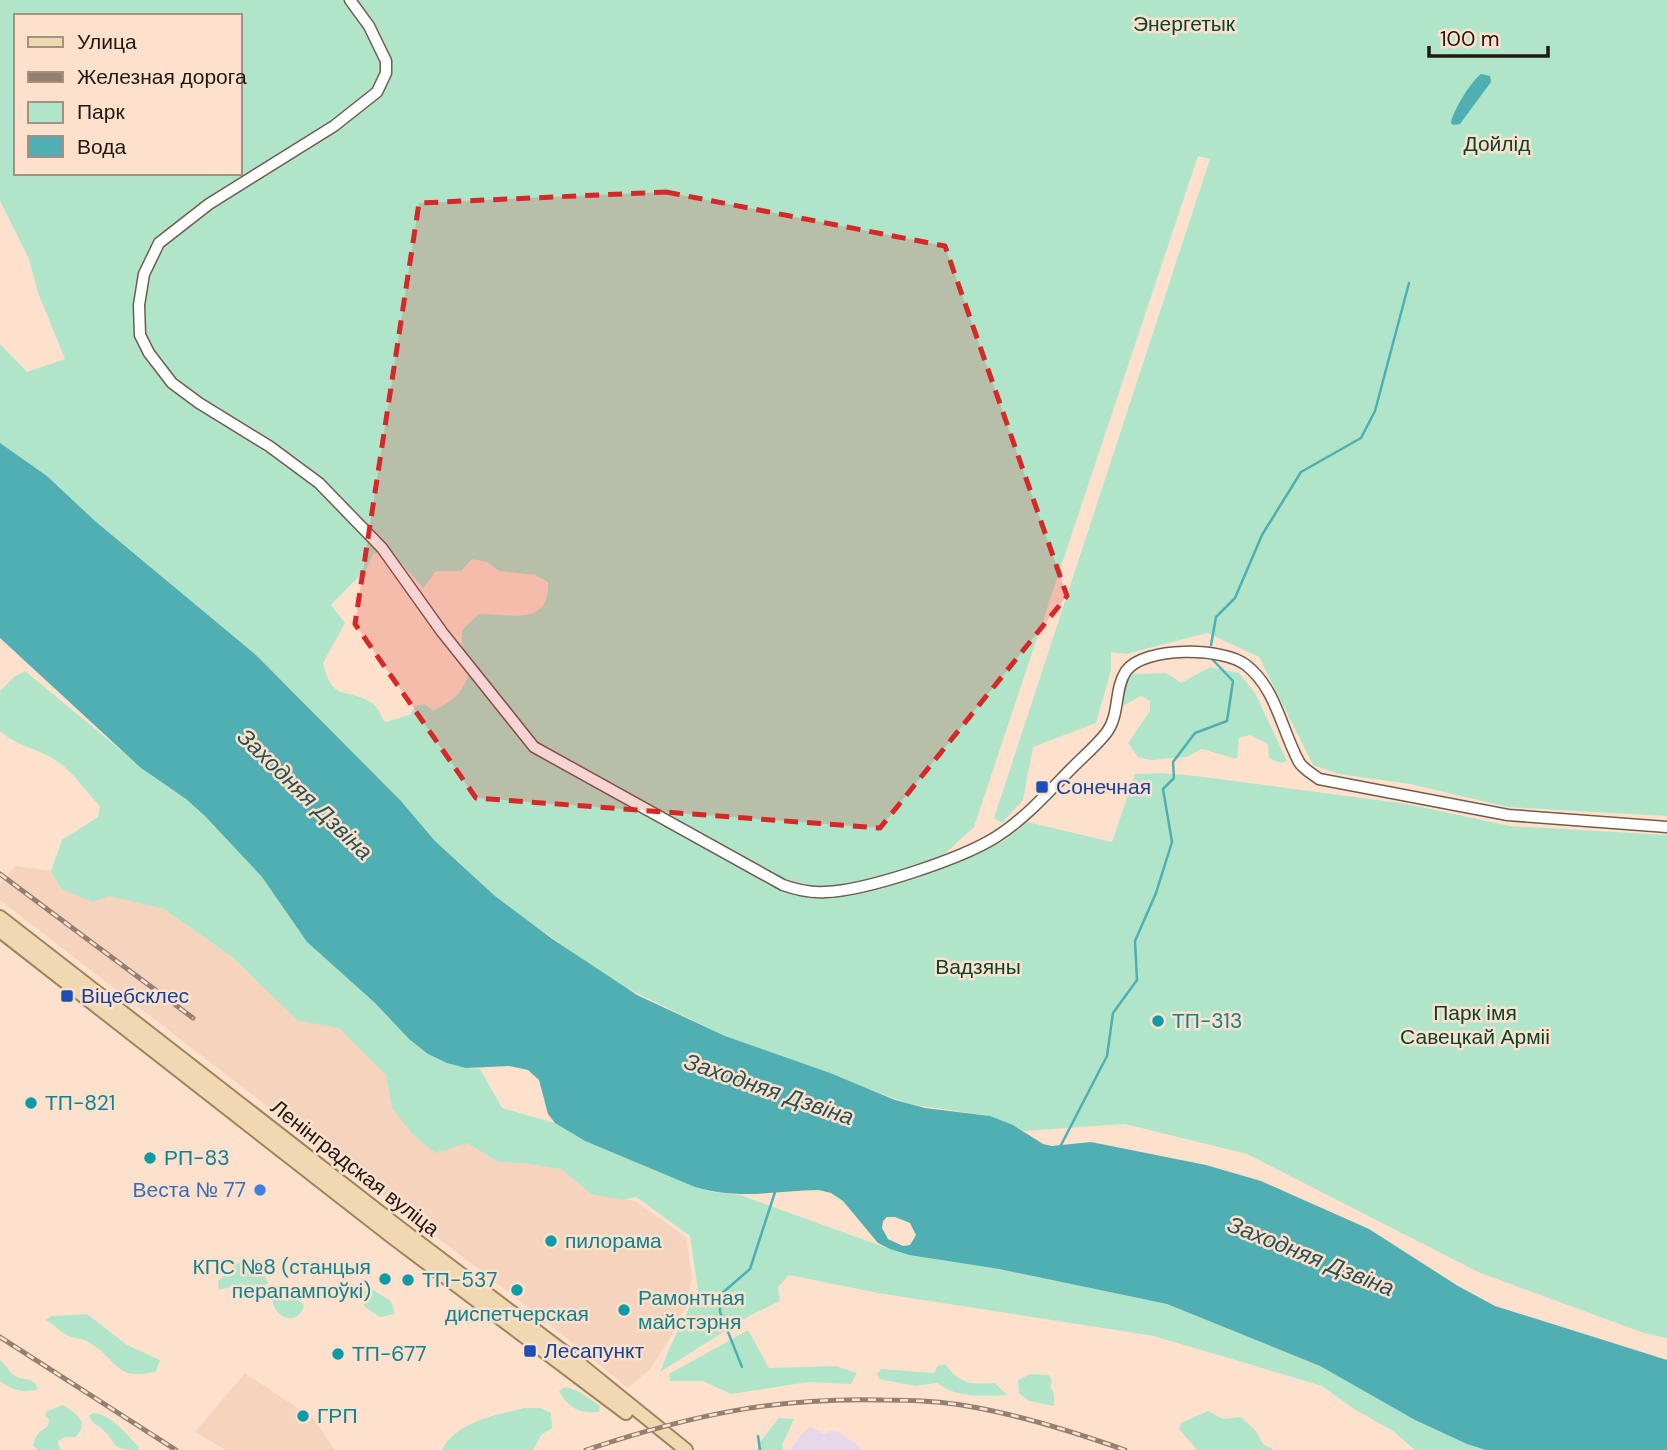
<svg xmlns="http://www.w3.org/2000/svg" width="1667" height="1450" font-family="'DM Sans',sans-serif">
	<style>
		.commercial { fill: #e6d7ea }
		.built { fill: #f5d3bc }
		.green { fill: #b1e5ca; fill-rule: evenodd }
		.water { fill: #50afb2; fill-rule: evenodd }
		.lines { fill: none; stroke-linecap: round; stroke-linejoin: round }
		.stream { stroke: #50afb2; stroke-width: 2.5 }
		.tertiary-casing { stroke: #725b4a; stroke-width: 13 }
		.primary-casing { stroke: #a1845a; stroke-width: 16 }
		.tertiary { stroke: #fff; stroke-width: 10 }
		.primary { stroke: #f0d8b3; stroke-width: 12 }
		.rail-casing { stroke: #938072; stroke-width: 5 }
		.rail { stroke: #fde1cd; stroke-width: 2.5; stroke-dasharray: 8; stroke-linecap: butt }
		.marked { fill: #d62828; fill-opacity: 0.2; stroke: #d62828; stroke-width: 5; stroke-dasharray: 14 9; stroke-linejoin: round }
		.transit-dot { fill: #1a4fb4; stroke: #fde1cd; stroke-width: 2.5 }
		.culture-dot { fill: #0f9aa8; stroke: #fde1cd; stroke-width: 2.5 }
		.shop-dot { fill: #3f7fe0; stroke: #fde1cd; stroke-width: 2.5 }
		.labels { text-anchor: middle; stroke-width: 5; stroke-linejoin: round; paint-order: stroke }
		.park-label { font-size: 21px; fill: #07452e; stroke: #fde1cd }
		.transit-label { font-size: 21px; fill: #164399; stroke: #fde1cd; text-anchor: start }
		.culture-label { font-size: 21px; fill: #0d838f; stroke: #fde1cd; text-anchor: start }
		.street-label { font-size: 21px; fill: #211811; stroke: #fde1cd }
		.shop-label { font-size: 21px; fill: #366cbe; stroke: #fde1cd; text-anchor: end }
		.water-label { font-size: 23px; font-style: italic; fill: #285254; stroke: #fde1cd }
	</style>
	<rect width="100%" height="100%" fill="#fde1cd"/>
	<!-- commercial -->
	<path class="commercial" d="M810,1427L824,1434L830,1431L839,1432L860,1447L861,1450H790L802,1434Z"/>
	<!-- built -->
	<path class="built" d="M15,866L51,871L61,889L109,895L164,909L232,957L298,1021L339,1028L386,1075L392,1108L467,1143L498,1162L522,1163L561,1169L591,1194L635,1201L686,1237L692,1277L686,1305L670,1338L650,1369L628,1388L538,1315L0,900V884Z
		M245,1373L314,1419L335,1450H226L195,1432Z"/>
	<!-- green -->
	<path class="green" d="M0,0H1667V816L1508,807L1410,784L1339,774L1313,765L1259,657L1207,633L1126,654L1111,652V670L1096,723L1033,747L1023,800L1002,823L994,818L1210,159L1198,156L974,827L925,872L1002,842L1028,822L1112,842L1135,774L1161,773L1196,776L1407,804L1510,826L1667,835V1338L1644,1333L1478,1272L1247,1154L1125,1124L1024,1131L990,1116L909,1104L725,1036L620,985L525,919L495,896L435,841L401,801L256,655L95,521L47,476L0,443V344L27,372L65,359L38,293L29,259L0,201ZM16,16H240V173H16ZM389,549L423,588L436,571H461L472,559L487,562L499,571L535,575L548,582C550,627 510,614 479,614L462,630V649L471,663C466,690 457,699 433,711L425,704L415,706L410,715L385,722C381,716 378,707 372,703C346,686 333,704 323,663L345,623L331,605L367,568L373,554Z
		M1210,667L1239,673L1255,693L1287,761L1281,763L1269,758L1268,744L1250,735L1239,738L1237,759L1202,749L1187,757L1150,760L1138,757L1128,743L1150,711V701L1141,696L1123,706L1120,697L1131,674L1166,673L1181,683Z
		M25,671L152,776L186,799L206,816L262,877L307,942L375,1003L409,1039L466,1068L480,1069L502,1108L555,1123L585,1141L695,1187L713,1192L740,1195L890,1249L909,1255L999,1269L1167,1304L1320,1366L1415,1420L1467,1444L1486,1450H1415L1393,1431L1354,1409L1322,1386L1154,1336L878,1293L789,1275L778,1287L780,1301L749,1316L660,1372L670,1347L698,1290L690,1236L636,1197L622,1200L591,1194L561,1169L522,1163L498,1162L467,1143L436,1153L414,1136L392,1108L386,1075L339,1028L298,1021L232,957L164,909L109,896L93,902L61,889L51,871L62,840L98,817L100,806C87,793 74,773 58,762C40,749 16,746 0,731V691L15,676Z
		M244,1262C253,1264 266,1274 268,1283L259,1292L242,1284L219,1290L218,1281L236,1264Z
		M279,1287L289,1292L304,1305C298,1330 267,1316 273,1291Z
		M362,1290H373L391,1301L395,1314L380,1317L365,1307L359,1295Z
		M87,1314L127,1345L160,1360L156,1371C116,1383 117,1359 90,1343C83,1338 76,1339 69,1336C61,1332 54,1325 46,1320L51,1316Z
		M748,1330L769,1368L836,1366L857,1373L851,1384L809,1382L731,1394L703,1381H670L669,1374Z
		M0,1360C5,1364 8,1370 12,1374C22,1382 33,1375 38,1389C24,1394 11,1390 0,1381Z
		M945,1364C961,1385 970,1384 995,1383L1007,1395C984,1396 956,1398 937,1383L915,1386L879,1379L877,1374L881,1369L934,1373L938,1366Z
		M1030,1374L1049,1375L1052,1382L1050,1386L1054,1394V1406L1029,1401L1019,1393L1018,1380Z
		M565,1387L578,1391L600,1406L599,1412C580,1414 568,1408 559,1391Z
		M63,1405L76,1414L82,1422L81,1430L76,1437H65L58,1441L60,1450H38L33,1446C35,1435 39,1432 48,1426L49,1419L45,1416L47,1411Z
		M524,1408H541L551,1413L552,1428L541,1435L533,1450H442C457,1421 495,1416 524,1408Z
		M1208,1411L1223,1419L1241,1417L1256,1431L1263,1444L1274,1450H1197L1179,1429L1181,1423Z
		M93,1413C111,1414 127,1435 139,1447L138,1450C109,1450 118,1443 101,1428C95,1424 92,1423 89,1416Z
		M779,1418L794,1419L782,1445L783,1450H757L759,1443Z"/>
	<!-- water -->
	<path class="water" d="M1481,74L1490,76L1491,82L1460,124L1453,125L1451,123C1452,112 1472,80 1481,74Z
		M0,443L47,476L95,521L256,655L401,801L435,841L495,896L551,938L637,995L725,1036L830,1073L895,1100L925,1108L990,1116L1013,1125L1043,1144L1052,1146L1091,1142L1206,1165L1261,1181L1369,1229L1458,1286L1495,1306L1667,1360V1450H1486L1467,1444L1415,1420L1320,1366L1167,1304L999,1269L909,1255L890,1249L878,1243L843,1201L831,1193L819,1190C774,1191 739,1200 695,1187L585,1141L555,1123L548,1114L539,1080L528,1070L509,1066L466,1068L447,1063L428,1054L409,1039L375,1003L307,942L262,877L205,816L186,799L141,768L0,638ZM887,1217H895L910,1223L916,1235L910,1245L903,1246L888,1239L882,1228L883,1221Z"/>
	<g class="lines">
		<!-- stream -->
		<path class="stream" d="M1211,645L1216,617L1235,598L1262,535L1301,472L1361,438L1375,411L1409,283
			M1060,1147L1107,1056L1113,1013L1137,980L1135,941L1156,893L1172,842L1163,789L1174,778L1173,762L1195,733L1227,721L1233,681L1211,658
			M742,1367L720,1312V1295L750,1269L775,1192
			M758,1436L760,1450"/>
		<!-- tertiary casing -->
		<g class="tertiary-casing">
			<path id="tertiary" d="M350,0L369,26L386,61V73L377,92L334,126L209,204L159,243L144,274L139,305L140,335L149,353L172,383L199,403L269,446L319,483L382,548L442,632L534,747L783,885C797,890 810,893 825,892C865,891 961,859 996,837C1025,819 1050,790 1074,766C1085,755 1098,744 1107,732C1120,714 1114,689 1126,671C1144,646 1223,647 1246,665C1276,688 1282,731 1299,762C1303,769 1313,774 1319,779L1508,815L1667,827"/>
		</g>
		<!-- primary casing -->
		<g class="primary-casing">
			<path id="primary" d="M0,917L400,1228L576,1361L686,1450
				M0,931L392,1237L626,1413"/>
		</g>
		<!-- tertiary -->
		<use href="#tertiary" class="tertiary"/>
		<!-- primary -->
		<use href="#primary" class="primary"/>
		<!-- rail casing -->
		<g class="rail-casing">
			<path id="rail" d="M0,874L193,1018
				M0,1337L176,1450
				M586,1450C688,1416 774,1397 882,1400C910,1400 939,1401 967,1406C1021,1415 1074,1432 1125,1450"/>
		</g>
		<!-- rail -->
		<use href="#rail" class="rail"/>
	</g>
	<!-- marked area -->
	<path class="marked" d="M666,192L945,246L1067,596L880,828L476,798L355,624L419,203Z"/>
	<!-- markers -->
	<g class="transit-dot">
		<rect x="1035" y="780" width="14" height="14" rx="3.5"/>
		<rect x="60" y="989" width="14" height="14" rx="3.5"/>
		<rect x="523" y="1344" width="14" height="14" rx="3.5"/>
	</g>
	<g class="culture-dot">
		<circle cx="1158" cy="1021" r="7"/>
		<circle cx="31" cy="1103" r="7"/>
		<circle cx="150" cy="1158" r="7"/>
		<circle cx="551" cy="1241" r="7"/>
		<circle cx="385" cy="1279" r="7"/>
		<circle cx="408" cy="1280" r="7"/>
		<circle cx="517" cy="1290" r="7"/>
		<circle cx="624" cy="1310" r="7"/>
		<circle cx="338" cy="1354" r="7"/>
		<circle cx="303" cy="1416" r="7"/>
	</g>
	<circle class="shop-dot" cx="260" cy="1190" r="7"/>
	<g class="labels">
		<!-- park labels -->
		<g class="park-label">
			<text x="1184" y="31">Энергетык</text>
			<text x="1497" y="151">Дойлід</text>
			<text x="978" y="974">Вадзяны</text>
			<text x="1475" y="1020">Парк імя<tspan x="1475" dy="24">Савецкай Арміі</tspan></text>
		</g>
		<!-- transit labels -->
		<g class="transit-label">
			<text x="1056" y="794">Сонечная</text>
			<text x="81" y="1003">Віцебсклес</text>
			<text x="544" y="1358">Лесапункт</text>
		</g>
		<!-- culture labels -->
		<g class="culture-label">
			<text x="1172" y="1028">ТП-313</text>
			<text x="45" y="1110">ТП-821</text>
			<text x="164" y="1165">РП-83</text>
			<text x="565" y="1248">пилорама</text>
			<text x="371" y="1274" text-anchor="end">КПС №8 (станцыя<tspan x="371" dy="24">перапампоўкі)</tspan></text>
			<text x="422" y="1287">ТП-537</text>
			<text x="638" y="1305">Рамонтная<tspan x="638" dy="24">майстэрня</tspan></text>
			<text x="517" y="1321" text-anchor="middle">диспетчерская</text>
			<text x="352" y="1361">ТП-677</text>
			<text x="317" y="1423">ГРП</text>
		</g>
		<!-- street labels -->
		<g class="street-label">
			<text transform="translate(355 1168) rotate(38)" y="7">Ленінградская вуліца</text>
		</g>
		<!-- shop labels -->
		<g class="shop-label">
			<text x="246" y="1197">Веста № 77</text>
		</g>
		<!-- water labels -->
		<g class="water-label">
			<text transform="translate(305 794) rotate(44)" y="8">Заходняя Дзвіна</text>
			<text transform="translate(769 1089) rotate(19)" y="8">Заходняя Дзвіна</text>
			<text transform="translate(1311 1256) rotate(22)" y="8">Заходняя Дзвіна</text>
		</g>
	</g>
	<!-- legend -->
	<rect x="14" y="14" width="228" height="161" fill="#fde1cd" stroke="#a59182" stroke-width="2"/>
	<rect x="28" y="37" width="35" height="10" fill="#f0d8b3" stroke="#a59182" stroke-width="2"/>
	<text x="77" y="49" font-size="21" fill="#211811">Улица</text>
	<rect x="28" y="72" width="35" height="10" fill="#938072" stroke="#a59182" stroke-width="2"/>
	<text x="77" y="84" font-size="21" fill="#211811">Железная дорога</text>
	<rect x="28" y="102" width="35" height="21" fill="#b1e5ca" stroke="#a59182" stroke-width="2"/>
	<text x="77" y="119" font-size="21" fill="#211811">Парк</text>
	<rect x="28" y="136" width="35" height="21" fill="#50afb2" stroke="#a59182" stroke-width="2"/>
	<text x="77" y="154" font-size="21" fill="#211811">Вода</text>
	<!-- scale -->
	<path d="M1429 46v10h119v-10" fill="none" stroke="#211811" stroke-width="3.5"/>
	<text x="1440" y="46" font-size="21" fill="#211811" stroke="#fde1cd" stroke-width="5" paint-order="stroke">100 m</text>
</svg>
